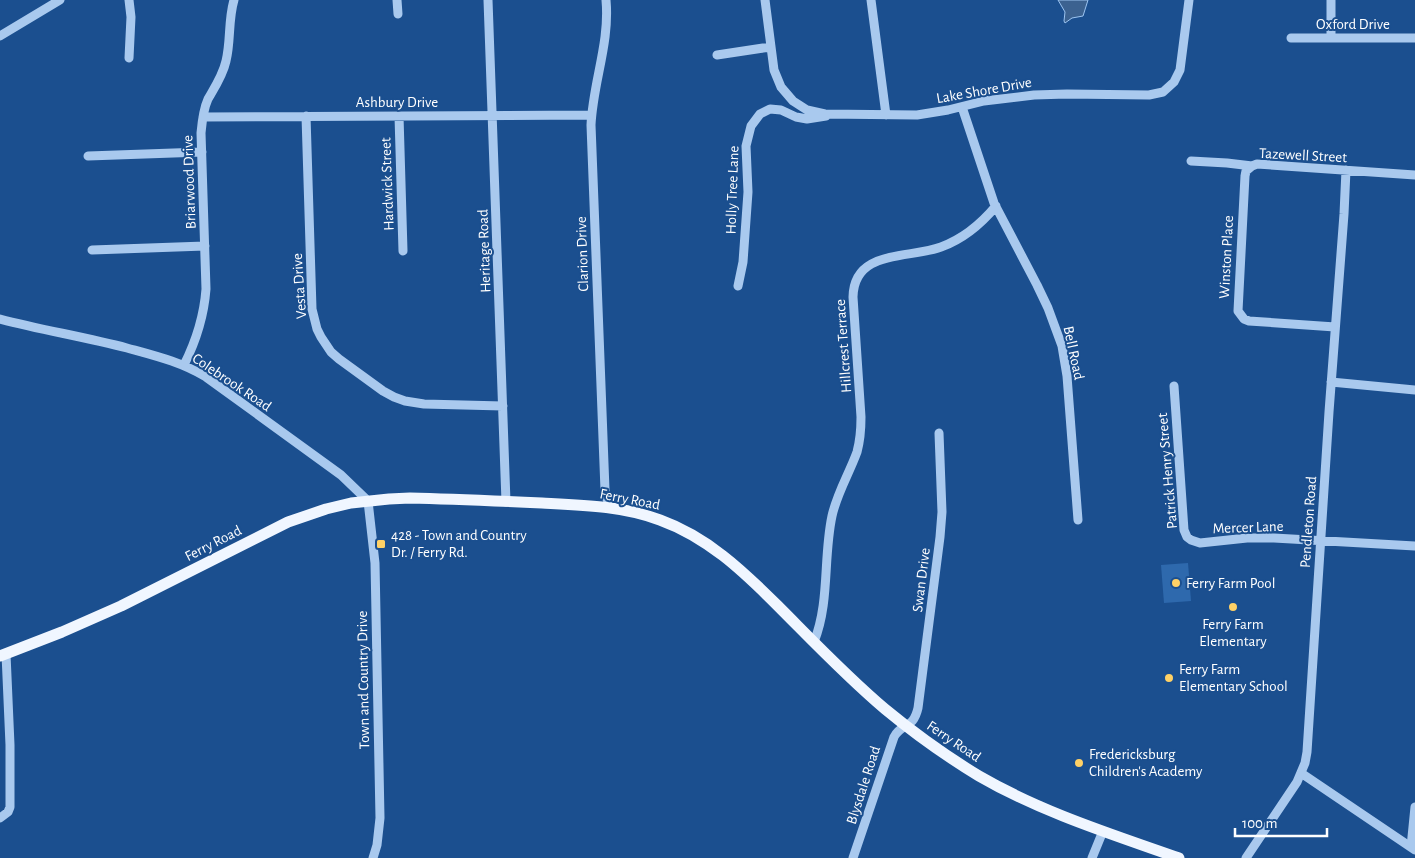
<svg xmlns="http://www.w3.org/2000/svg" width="1415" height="858" font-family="'Alegreya Sans',sans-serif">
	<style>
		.green { fill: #2e69ad }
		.water { fill: #3c6290; stroke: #9cc4f0 }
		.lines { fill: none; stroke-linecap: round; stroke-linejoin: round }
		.minor { stroke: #a9c9ee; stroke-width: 9 }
		.major { stroke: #f0f6ff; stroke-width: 11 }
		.poi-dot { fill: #ffd166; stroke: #1b4f8f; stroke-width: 2 }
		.labels { text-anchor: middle; stroke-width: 4; stroke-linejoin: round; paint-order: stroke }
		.street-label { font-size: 15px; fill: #fff; stroke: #1b4f8f }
		.poi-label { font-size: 15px; fill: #fff; stroke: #1b4f8f; text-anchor: start }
	</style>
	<rect width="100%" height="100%" fill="#1b4f8f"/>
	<!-- green -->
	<path class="green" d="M1188,563L1191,601L1164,603L1161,565Z"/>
	<!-- water -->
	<path class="water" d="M1058,0H1088L1083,16L1072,18L1065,23L1064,21L1065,12Z"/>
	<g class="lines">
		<!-- minor -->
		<path class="minor" d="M129,0L131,17L129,58
			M397,0L398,14
			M488,0L506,502
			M606,0C610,43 593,82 591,125L605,490L606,497L611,508
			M765,0L774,70L781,87L793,101L807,110L825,114L917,115L948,110L984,101L1034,95L1067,94L1149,95L1163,92L1174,82L1180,70L1189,0
			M871,0L886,115
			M1331,0V38
			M0,36L60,0
			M1291,38H1415
			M717,55L770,47
			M962,107L994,203L1037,285L1048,308L1062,346L1067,376L1078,520
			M306,116L312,309L317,329L321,337L331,352L339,359L383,391L394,397L405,401L424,404L503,406
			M399,116L403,251
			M203,117L591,115
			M88,156L202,152
			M1191,161L1227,163L1252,166L1257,164L1415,175
			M1252,166L1246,171L1245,176L1238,311L1244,319L1249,321L1335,327
			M92,250L205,246
			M738,286L743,262L748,192L746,146L751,126L760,114L770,109L781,110L796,117L807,119L826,116
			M0,319C42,330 85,337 127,348C156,356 181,362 206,377L341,475L368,501L375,563L380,818L377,845L373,858
			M184,365C196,341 204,316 206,289L201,133C202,122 203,110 208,99C215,87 223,75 226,61C231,41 228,20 234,0
			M1331,382L1415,390
			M1174,386L1184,530L1187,537L1191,540L1200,543L1247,538H1274L1415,546
			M814,642C830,602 823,558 832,516C837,493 849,474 857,452C860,441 861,429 861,417L853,297C854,249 909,259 941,247C963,239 981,224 996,206
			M1301,773L1415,850
			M0,818L8,812L10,807V745L6,654
			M1411,847L1415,807
			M853,858L894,737C902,722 913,730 918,708L940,537L942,512L939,433
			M1092,858L1103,831
			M1246,858L1297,782L1305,763L1307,752L1329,412L1344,214L1346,170"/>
		<!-- major -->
		<path class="major" d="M0,656L62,632L121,606L288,522L326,509L351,503L389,499L410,498C454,499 498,501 542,503C582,505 623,506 660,520C707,537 742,570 777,605C812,640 847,677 885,709C914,733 946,756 979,776C1041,812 1111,834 1179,858"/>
	</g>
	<!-- markers -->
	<g class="poi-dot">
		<rect x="376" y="539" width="10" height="10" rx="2.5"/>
		<circle cx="1176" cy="583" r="5"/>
		<circle cx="1233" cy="607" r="5"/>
		<circle cx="1169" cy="678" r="5"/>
		<circle cx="1079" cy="763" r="5"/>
	</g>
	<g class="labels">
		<!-- street labels -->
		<g class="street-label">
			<text x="1353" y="29">Oxford Drive</text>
			<text transform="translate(984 90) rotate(-10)" y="5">Lake Shore Drive</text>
			<text x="397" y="107">Ashbury Drive</text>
			<text transform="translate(1303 155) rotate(3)" y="5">Tazewell Street</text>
			<text transform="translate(189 182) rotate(-92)" y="5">Briarwood Drive</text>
			<text transform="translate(387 184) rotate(-92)" y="5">Hardwick Street</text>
			<text transform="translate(732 190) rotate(-88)" y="5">Holly Tree Lane</text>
			<text transform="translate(484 251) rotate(-92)" y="5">Heritage Road</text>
			<text transform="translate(582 254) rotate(-92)" y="5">Clarion Drive</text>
			<text transform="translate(1226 257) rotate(-87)" y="5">Winston Place</text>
			<text transform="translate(299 286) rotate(-94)" y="5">Vesta Drive</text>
			<text transform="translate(843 346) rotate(-94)" y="5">Hillcrest Terrace</text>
			<text transform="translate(1074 353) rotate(78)" y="5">Bell Road</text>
			<text transform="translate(232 382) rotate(34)" y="5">Colebrook Road</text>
			<text transform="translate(1167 471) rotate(-95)" y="5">Patrick Henry Street</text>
			<text transform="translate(630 499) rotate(11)" y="5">Ferry Road</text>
			<text transform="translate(1308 522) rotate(-86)" y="5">Pendleton Road</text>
			<text transform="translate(1248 527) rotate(-2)" y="5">Mercer Lane</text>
			<text transform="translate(213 543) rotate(-27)" y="5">Ferry Road</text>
			<text transform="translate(921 580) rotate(-83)" y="5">Swan Drive</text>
			<text transform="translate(363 680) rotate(-91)" y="5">Town and Country Drive</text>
			<text transform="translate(954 741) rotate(34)" y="5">Ferry Road</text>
			<text transform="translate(863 785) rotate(-72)" y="5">Blysdale Road</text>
		</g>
		<!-- poi labels -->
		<g class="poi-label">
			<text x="391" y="540">428 - Town and Country<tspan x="391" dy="17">Dr. / Ferry Rd.</tspan></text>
			<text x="1186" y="588">Ferry Farm Pool</text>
			<text x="1233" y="629" text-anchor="middle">Ferry Farm<tspan x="1233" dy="17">Elementary</tspan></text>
			<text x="1179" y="674">Ferry Farm<tspan x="1179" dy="17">Elementary School</tspan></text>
			<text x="1089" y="759">Fredericksburg<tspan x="1089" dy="17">Children's Academy</tspan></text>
		</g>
	</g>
	<!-- scale -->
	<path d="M1235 828v8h92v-8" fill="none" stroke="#ffffff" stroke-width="2.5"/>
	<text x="1242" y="828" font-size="15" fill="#ffffff" stroke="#1b4f8f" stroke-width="4" paint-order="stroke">100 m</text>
</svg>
